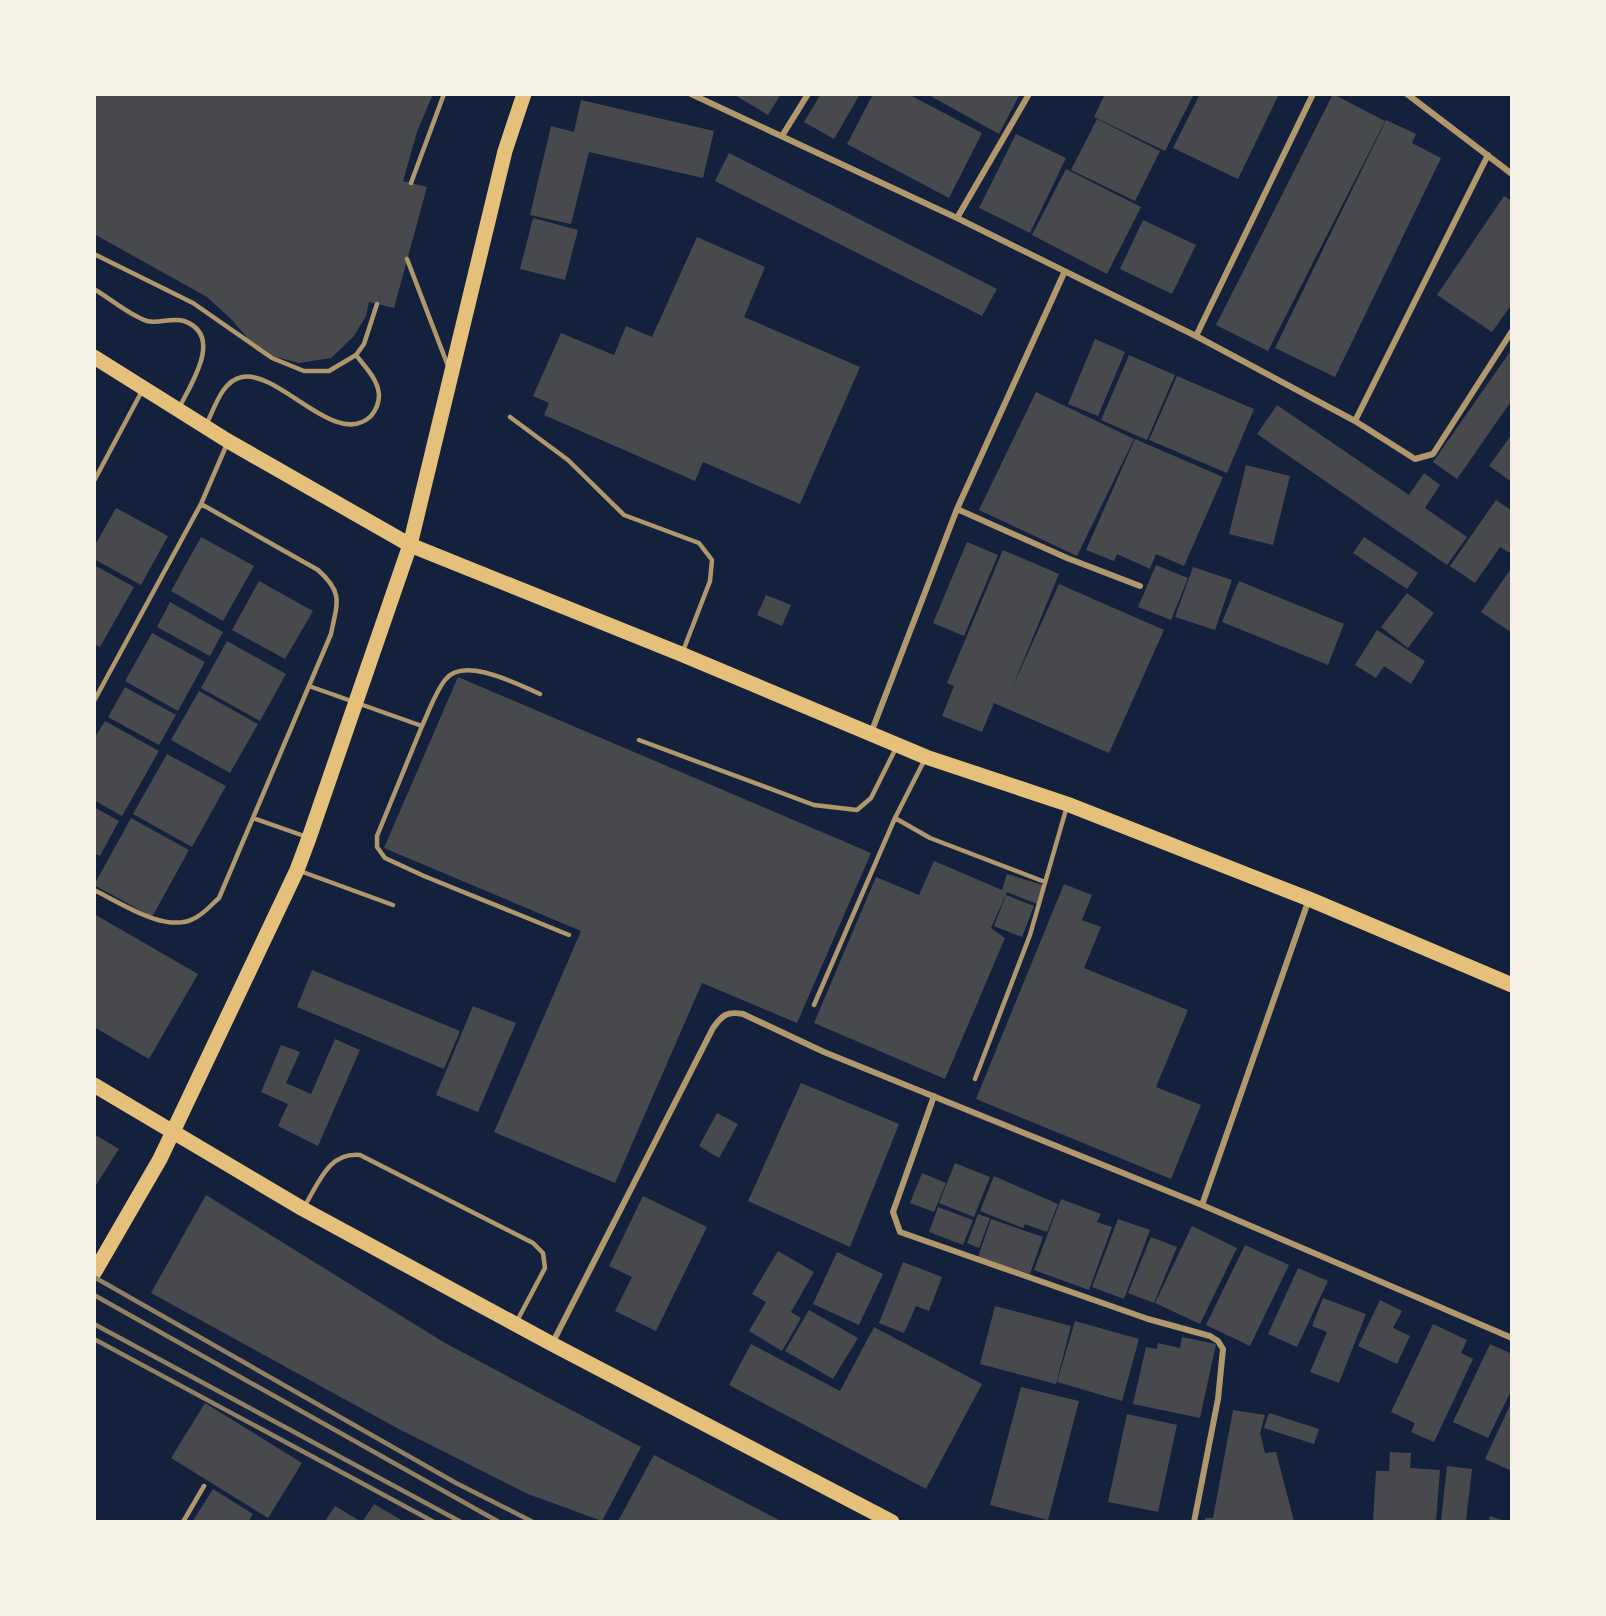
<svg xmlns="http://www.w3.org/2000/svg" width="1606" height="1616" font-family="Roboto,sans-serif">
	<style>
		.building { fill: #48494c }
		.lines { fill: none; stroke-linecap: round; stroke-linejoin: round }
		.service { stroke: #b1986c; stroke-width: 4.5 }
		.minor { stroke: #b1986c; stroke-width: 6 }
		.primary { stroke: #e5c07b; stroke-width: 15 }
		.rail { stroke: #918062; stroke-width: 4.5 }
	</style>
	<rect width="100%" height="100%" fill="#14213d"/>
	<!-- building -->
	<path class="building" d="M94,94H433L417,132L403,181L427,187L394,308L369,302L366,316L354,336L331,358L299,363L269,355L250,341L231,319L207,297L94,234Z
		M733,94H781L768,115Z
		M821,94H860L834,139L804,122Z
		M873,94H908L982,133L949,198L847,144Z
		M927,94H1020L999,134Z
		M1105,94H1194L1165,151L1094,117Z
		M1200,94H1279L1238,179L1173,148Z
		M1333,94L1385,121L1268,351L1216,325Z
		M581,100L714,131L703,178L589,152L571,224L530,215L551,126L574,132Z
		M1097,119L1160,151L1135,201L1071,170Z
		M1386,120L1416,134L1412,143L1441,158L1335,377L1275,348Z
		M1016,134L1066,158L1030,233L979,208Z
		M729,153L997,289L982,316L715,181Z
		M1066,169L1141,207L1107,274L1032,235Z
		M1504,196L1512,201V304L1492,332L1437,295Z
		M533,218L578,230L565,280L520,269Z
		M1143,220L1196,245L1172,294L1120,269Z
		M697,237L765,267L744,317L860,367L800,504L703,462L695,481L544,415L549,403L533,396L561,333L614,355L626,326L652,337Z
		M1095,339L1125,352L1098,416L1068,404Z
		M1512,349V400L1457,479L1433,462Z
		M1129,355L1175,375L1147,440L1101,420Z
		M1177,376L1254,409L1227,473L1149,440Z
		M1036,392L1134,439L1077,556L979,510Z
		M1277,405L1409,495L1424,473L1440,485L1425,508L1467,537L1447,565L1257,434Z
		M1512,434V482L1489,466Z
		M1135,439L1223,477L1184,566L1156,554L1150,569L1117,554L1114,561L1086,550Z
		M1246,465L1290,476L1273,545L1229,534Z
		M1496,500L1512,511V554L1500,547L1475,583L1450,566Z
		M116,508L168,536L141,585L94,559V547Z
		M201,537L254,566L223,621L171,591Z
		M1364,537L1418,573L1407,589L1353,553Z
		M967,542L998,555L964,636L933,623Z
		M1003,550L1059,574L1012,688L1059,584L1164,630L1109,753L994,703L982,732L942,716L954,686L947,683Z
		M94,565L134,587L100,647L94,644Z
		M1156,565L1188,578L1171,620L1138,607Z
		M1193,567L1232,580L1215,630L1175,617Z
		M1512,567V633L1481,612Z
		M259,581L313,611L285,659L232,630Z
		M1239,581L1344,624L1328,665L1222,622Z
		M1407,593L1434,613L1408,648L1381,627Z
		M766,595L791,605L782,626L757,615Z
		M170,602L223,632L210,656L157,627Z
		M1377,630L1425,661L1411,684L1384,666L1376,678L1355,665Z
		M152,633L205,662L178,711L125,681Z
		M227,641L286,674L260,721L201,688Z
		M458,677L871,853L797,1023L702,983L615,1183L494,1132L581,931L384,848Z
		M125,687L176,715L159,745L108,717Z
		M199,691L258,724L230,773L171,740Z
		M105,721L159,751L122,816L94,800V739Z
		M167,754L226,786L192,847L133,814Z
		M94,807L119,821L100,856L94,853Z
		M131,818L189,850L152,917L94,885Z
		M934,861L1002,890L1007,874L1043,885L1037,904L1007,892L991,928L1005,938L945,1079L814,1023L876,877L919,895Z
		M1064,884L1092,895L1082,920L1101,927L1084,968L1188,1010L1156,1087L1201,1105L1171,1179L976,1099Z
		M1006,895L1034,906L1022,937L994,926Z
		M94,914L198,974L149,1059L94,1027Z
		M312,970L460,1031L444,1069L297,1007Z
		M473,1006L516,1023L478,1112L436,1095Z
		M335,1039L360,1050L318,1146L278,1126L288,1104L261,1092L281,1045L300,1052L286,1083L311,1094Z
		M801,1083L899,1124L850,1247L748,1201Z
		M717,1113L738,1124L719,1158L699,1146Z
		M94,1134L119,1149L94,1188Z
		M955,1163L990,1177L974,1217L939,1203Z
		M922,1173L946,1183L934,1212L910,1203Z
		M994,1176L1058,1204L1047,1232L1025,1224L1023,1228L992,1216L993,1214L992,1216L980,1211Z
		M206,1195L445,1343L641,1447L602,1521L528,1494L397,1428L151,1293Z
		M643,1196L707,1227L656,1331L615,1311L632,1277L609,1266Z
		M1061,1199L1101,1214L1097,1222L1112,1227L1089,1290L1034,1270Z
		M938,1207L973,1220L963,1245L929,1232Z
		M978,1214L990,1218L979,1248L967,1243Z
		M991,1219L1043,1237L1030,1274L978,1257Z
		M1118,1219L1150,1230L1124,1299L1092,1287Z
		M1192,1226L1237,1248L1200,1324L1155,1303Z
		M1151,1237L1177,1247L1154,1303L1128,1293Z
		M1245,1245L1289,1265L1250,1346L1206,1325Z
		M778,1251L814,1272L791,1312L801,1318L782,1351L749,1331L766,1302L752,1294Z
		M837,1252L883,1274L859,1325L813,1304Z
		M903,1262L942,1277L929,1311L916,1306L904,1333L879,1323Z
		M1298,1268L1328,1281L1297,1347L1268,1334Z
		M1323,1298L1366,1314L1339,1383L1310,1372L1327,1332L1312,1326Z
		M1380,1300L1402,1311L1393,1328L1410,1336L1397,1364L1358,1346Z
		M995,1306L1071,1326L1056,1384L980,1364Z
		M809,1310L858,1338L833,1379L785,1351Z
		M1075,1321L1139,1339L1122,1401L1057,1382Z
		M1433,1324L1467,1340L1461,1353L1473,1359L1434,1442L1411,1432L1415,1423L1391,1412Z
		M874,1327L982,1384L926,1489L729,1385L751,1344L840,1391Z
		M1182,1337L1216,1344L1200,1418L1133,1404L1146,1347L1157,1349L1158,1343L1180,1348Z
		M1490,1344L1512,1354V1389L1488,1438L1453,1422Z
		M1021,1387L1079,1401L1048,1520L990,1505Z
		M1512,1401V1471L1485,1459Z
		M205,1403L302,1463L268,1518L171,1458Z
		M1233,1410L1265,1415L1260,1433L1265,1453L1276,1452L1294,1521H1205V1518H1213Z
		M1269,1413L1319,1429L1314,1444L1264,1428Z
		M1127,1414L1177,1425L1158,1512L1108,1502Z
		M1390,1452L1411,1453L1410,1468L1440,1470L1436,1521H1373L1376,1471H1389Z
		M654,1455L781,1521H618Z
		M1447,1466L1472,1469L1466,1521H1441Z
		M213,1489L253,1514L249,1521H193Z
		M374,1504L403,1521H363Z
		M335,1506L360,1521H325Z
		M1490,1516L1505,1521H1489Z"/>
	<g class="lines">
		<!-- service -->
		<path class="service" d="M411,183L444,94
			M94,254L193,303L272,358L304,371H329L356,355L364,344L377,304
			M407,259L448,366
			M94,289C111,299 129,315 147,321C159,324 172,317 184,321C224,335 191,384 180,406
			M510,417L568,460L624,515L699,543L712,560L710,581L683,651
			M207,423C215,407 222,381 242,377C280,370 336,450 371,416C376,410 379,402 379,395C378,379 365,367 356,355
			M94,481L142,391
			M309,686L422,726C429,711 435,693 445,680C463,655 519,685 540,694
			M94,701L201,504L227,444
			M422,726L377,836V847L385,858L424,876L569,935
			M639,740L814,805L857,810L871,798L897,746
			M925,759L895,818L930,838L1045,882
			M253,818L307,837
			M300,871L393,905
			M94,890C121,903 165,933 193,919C203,915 211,905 219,898L331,634C337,603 344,593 318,570L201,504
			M814,1005L895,818
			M975,1079L1030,935L1067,806
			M304,1207C319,1183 328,1152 360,1155L533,1243L543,1253L545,1268L517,1321
			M183,1522L204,1486"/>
		<!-- minor -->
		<path class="minor" d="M691,94L957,218L1196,336L1355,421L1415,459L1433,454L1512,331
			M1407,94L1512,174
			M782,136L808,94
			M957,218L1029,94
			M1196,336L1313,94
			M1355,421L1488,155
			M957,509L1067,558L1140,586
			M871,733L957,509L1064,273
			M934,1096L893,1212L900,1232L1148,1319L1210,1336L1218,1341L1223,1349L1218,1399L1194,1522
			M1202,1205L1309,899
			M552,1344L713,1028C722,1015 727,1011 743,1014L824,1052L1202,1205L1512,1338"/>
		<!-- primary -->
		<path class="primary" d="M94,357L228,441L410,545L681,654L926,757L1067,804L1309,899L1512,985
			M94,1085L303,1209L552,1344L892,1522
			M94,1273L160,1159L297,870L309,838L410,545L505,151L524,94"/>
		<!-- rail -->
		<path class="rail" d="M94,1277L456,1483L533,1522
			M94,1295L499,1522
			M94,1324L461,1522
			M94,1339L434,1522"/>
	</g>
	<!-- border -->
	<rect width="1606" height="1616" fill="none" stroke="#f6f1e7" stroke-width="192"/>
</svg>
